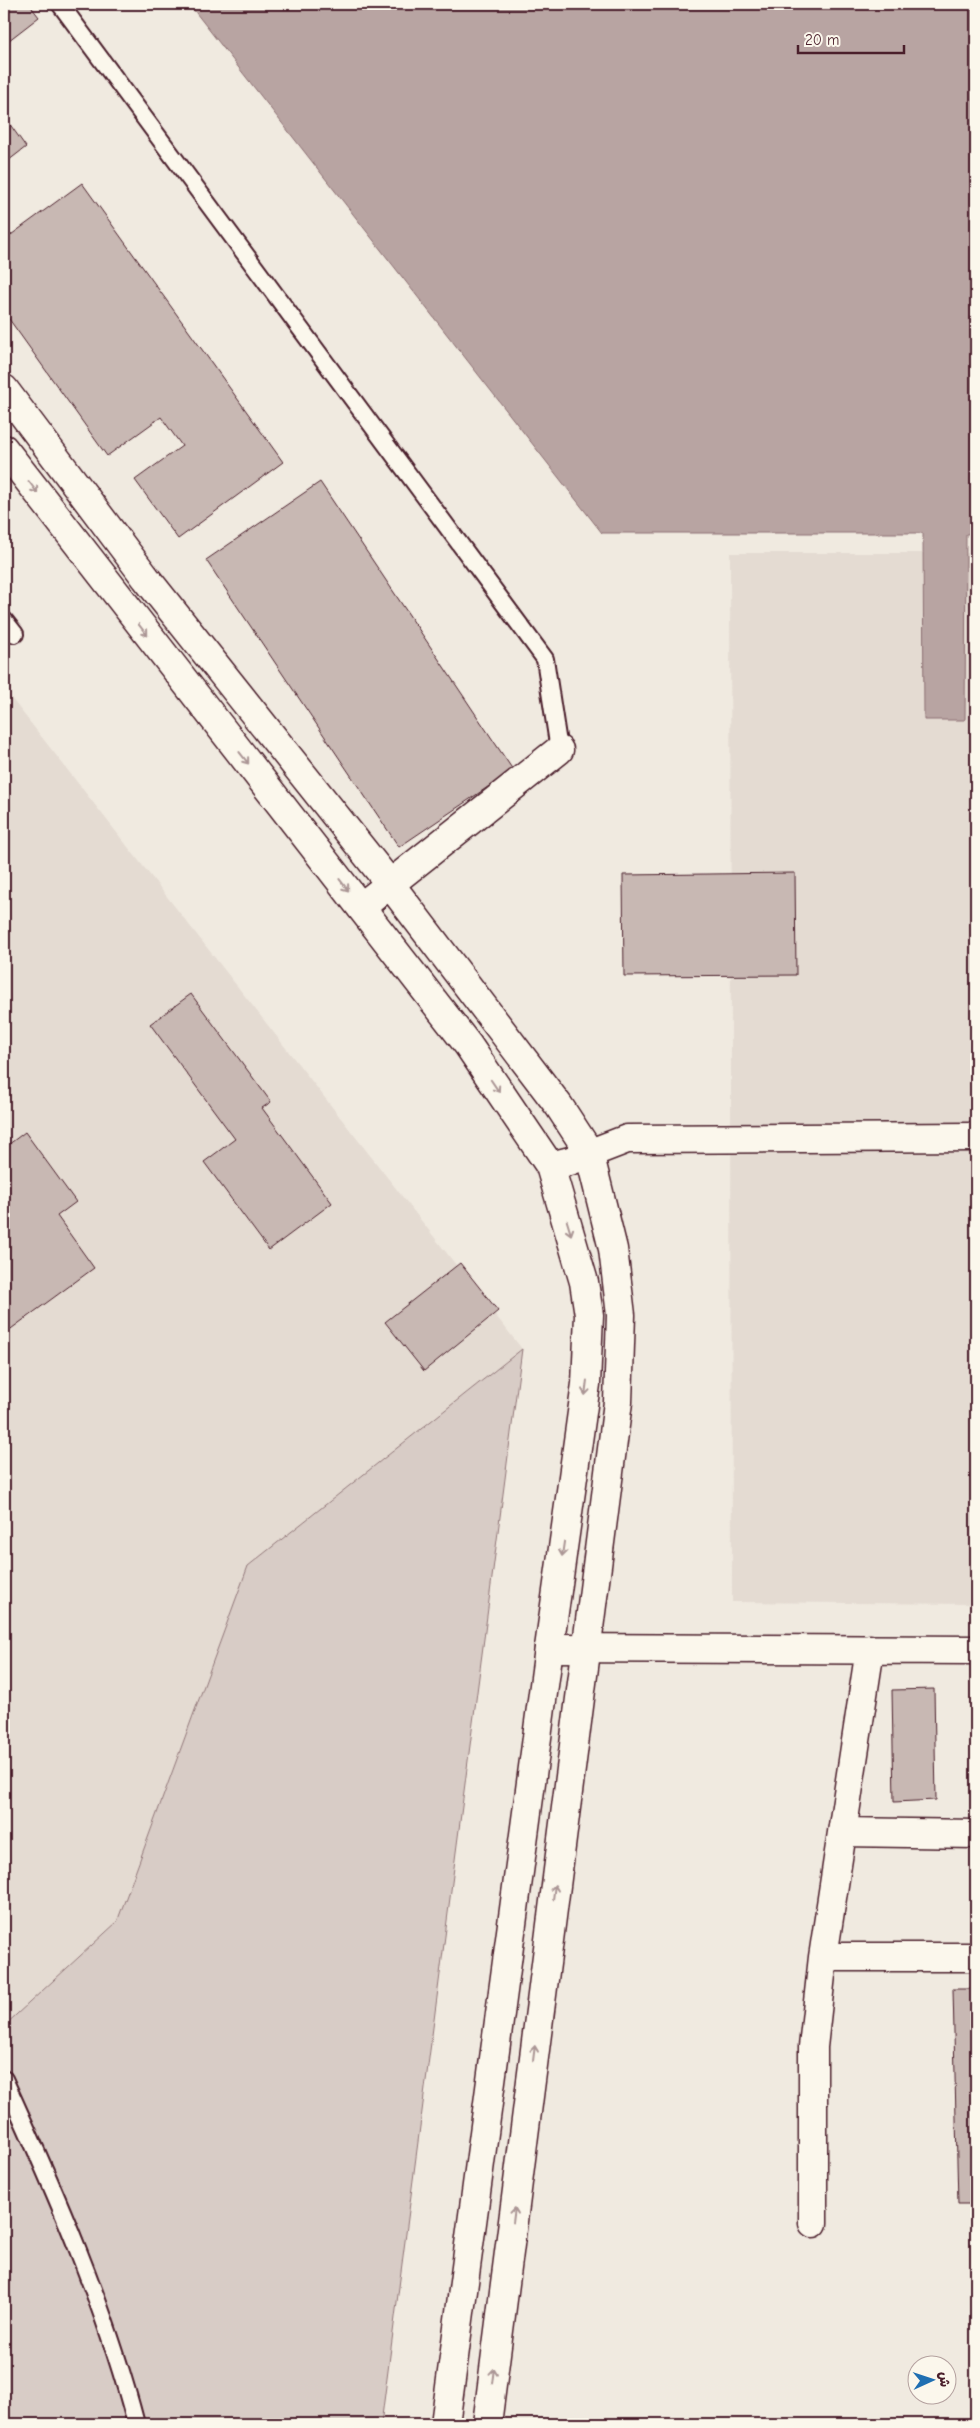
<svg xmlns="http://www.w3.org/2000/svg" width="980" height="2428" font-family="'Comic Neue','Playpen Sans Arabic',sans-serif">
	<style>
		.built { fill: #e4dbd2 }
		.green { fill: #d8ccc6; stroke: #917678 }
		.water { fill: #b8a4a2; stroke: #8c6f72 }
		.building { fill: #c8b8b3; stroke: #4a1f2b }
		.lines { fill: none; stroke-linecap: round; stroke-linejoin: round }
		.lane-casing { stroke: #4a1f2b; stroke-width: 20 }
		.street-casing { stroke: #4a1f2b; stroke-width: 31 }
		.secondary-casing { stroke: #4a1f2b; stroke-width: 31 }
		.lane { stroke: #fbf7ec; stroke-width: 16 }
		.street { stroke: #fbf7ec; stroke-width: 28 }
		.secondary { stroke: #fbf7ec; stroke-width: 28 }
		.oneway { stroke: #ab9695 }
	</style>
	<rect width="100%" height="100%" fill="#f0eae0"/>
	<filter id="ink" filterUnits="userSpaceOnUse"><feTurbulence type="fractalNoise" baseFrequency=".02" numOctaves="2"/><feDisplacementMap in="SourceGraphic" scale="10" xChannelSelector="R" yChannelSelector="G"/><feConvolveMatrix kernelMatrix="1 2 1 2 8 2 1 2 1" color-interpolation-filters="sRGB"/></filter>
	<g filter="url(#ink)">
		<!-- built -->
		<path class="built" d="M730,553H976V1604L732,1602Z
			M4,689L522,1349L248,1566L117,1922L4,2026Z"/>
		<!-- green -->
		<path class="green" d="M522,1349L381,2424H4V2026L117,1922L248,1566Z"/>
		<!-- water -->
		<path class="water" d="M189,4H976V533L966,534L965,720H924L923,533H602Z"/>
		<!-- building -->
		<path class="building" d="M4,4H29L39,17L4,44Z
			M4,116L26,147L4,164Z
			M82,183L283,462L178,539L135,480L182,446L161,417L107,456L4,312V240Z
			M320,482L513,770L399,847L206,560Z
			M795,873L796,975L624,976L623,875Z
			M191,994L271,1102L262,1108L332,1203L269,1250L204,1162L235,1139L150,1024Z
			M25,1132L76,1202L57,1216L94,1268L4,1334V1148Z
			M460,1263L498,1311L424,1371L385,1322Z
			M934,1689L936,1800L894,1802L892,1690Z
			M953,1989H976V2204H958Z"/>
		<g class="lines">
			<!-- lane casing -->
			<g class="lane-casing">
				<path id="lane" d="M60,4L545,659L559,750
					M4,620L15,634
					M4,2079C55,2191 105,2305 136,2424"/>
			</g>
			<!-- street casing -->
			<g class="street-casing">
				<path id="street" d="M361,907L559,750
					M550,1166L570,1161L627,1139L976,1137
					M549,1648L976,1650
					M842,1832L976,1834
					M823,1957H976
					M813,2223V2047L823,1957L870,1649"/>
			</g>
			<!-- secondary casing -->
			<g class="secondary-casing">
				<path id="secondary" d="M4,389L146,578L390,884L559,1106L589,1152L613,1249L621,1315L618,1402L487,2424
					M4,449L468,1045L550,1166L584,1282L589,1315L586,1384L549,1648L445,2424"/>
			</g>
			<!-- lane -->
			<use href="#lane" class="lane"/>
			<!-- street -->
			<use href="#street" class="street"/>
			<!-- secondary -->
			<use href="#secondary" class="secondary"/>
		</g>
		<!-- one-way arrows -->
		<defs><path id="oneway-shaft" d="M-6 0H5M1.5-3L5.5 0L1.5 3" fill="none" stroke-width="1.6" stroke-linecap="round" stroke-linejoin="round" transform="scale(1.25)"/></defs>
		<g class="oneway">
			<use href="#oneway-shaft" transform="translate(33 487) rotate(53)"/>
			<use href="#oneway-shaft" transform="translate(143 630) rotate(52)"/>
			<use href="#oneway-shaft" transform="translate(244 758) rotate(52)"/>
			<use href="#oneway-shaft" transform="translate(344 885) rotate(52)"/>
			<use href="#oneway-shaft" transform="translate(495 1086) rotate(56)"/>
			<use href="#oneway-shaft" transform="translate(569 1228) rotate(73)"/>
			<use href="#oneway-shaft" transform="translate(586 1388) rotate(97)"/>
			<use href="#oneway-shaft" transform="translate(563 1549) rotate(98)"/>
			<use href="#oneway-shaft" transform="translate(554 1892) rotate(-83)"/>
			<use href="#oneway-shaft" transform="translate(534 2053) rotate(-83)"/>
			<use href="#oneway-shaft" transform="translate(514 2215) rotate(-83)"/>
			<use href="#oneway-shaft" transform="translate(493 2376) rotate(-83)"/>
		</g>
	</g>
	<!-- margin -->
	<rect width="980" height="2428" fill="none" stroke="#fbf7ec" stroke-width="20"/>
	<rect x="10" y="10" width="960" height="2408" fill="none" stroke="#4a1f2b" stroke-width="2" filter="url(#ink)"/>
	<!-- north arrow -->
	<g transform="translate(932 2380) rotate(87)"><circle r="24" fill="#fbf7ec" stroke="#b4a19f"/>
	<path d="M0-4L9 19L0 12L-9 19Z" fill="#1f6fb2"/>
	<text y="-8" font-size="14" font-weight="bold" text-anchor="middle" fill="#4a1f2b">ش</text>
	</g>
	<!-- scale -->
	<path d="M798 45v8h106v-8" fill="none" stroke="#4a1f2b" stroke-width="2.5"/>
	<text x="805" y="45" font-size="15" fill="#4a1f2b" stroke="#fbf7ec" stroke-width="4" paint-order="stroke">20 m</text>
</svg>
